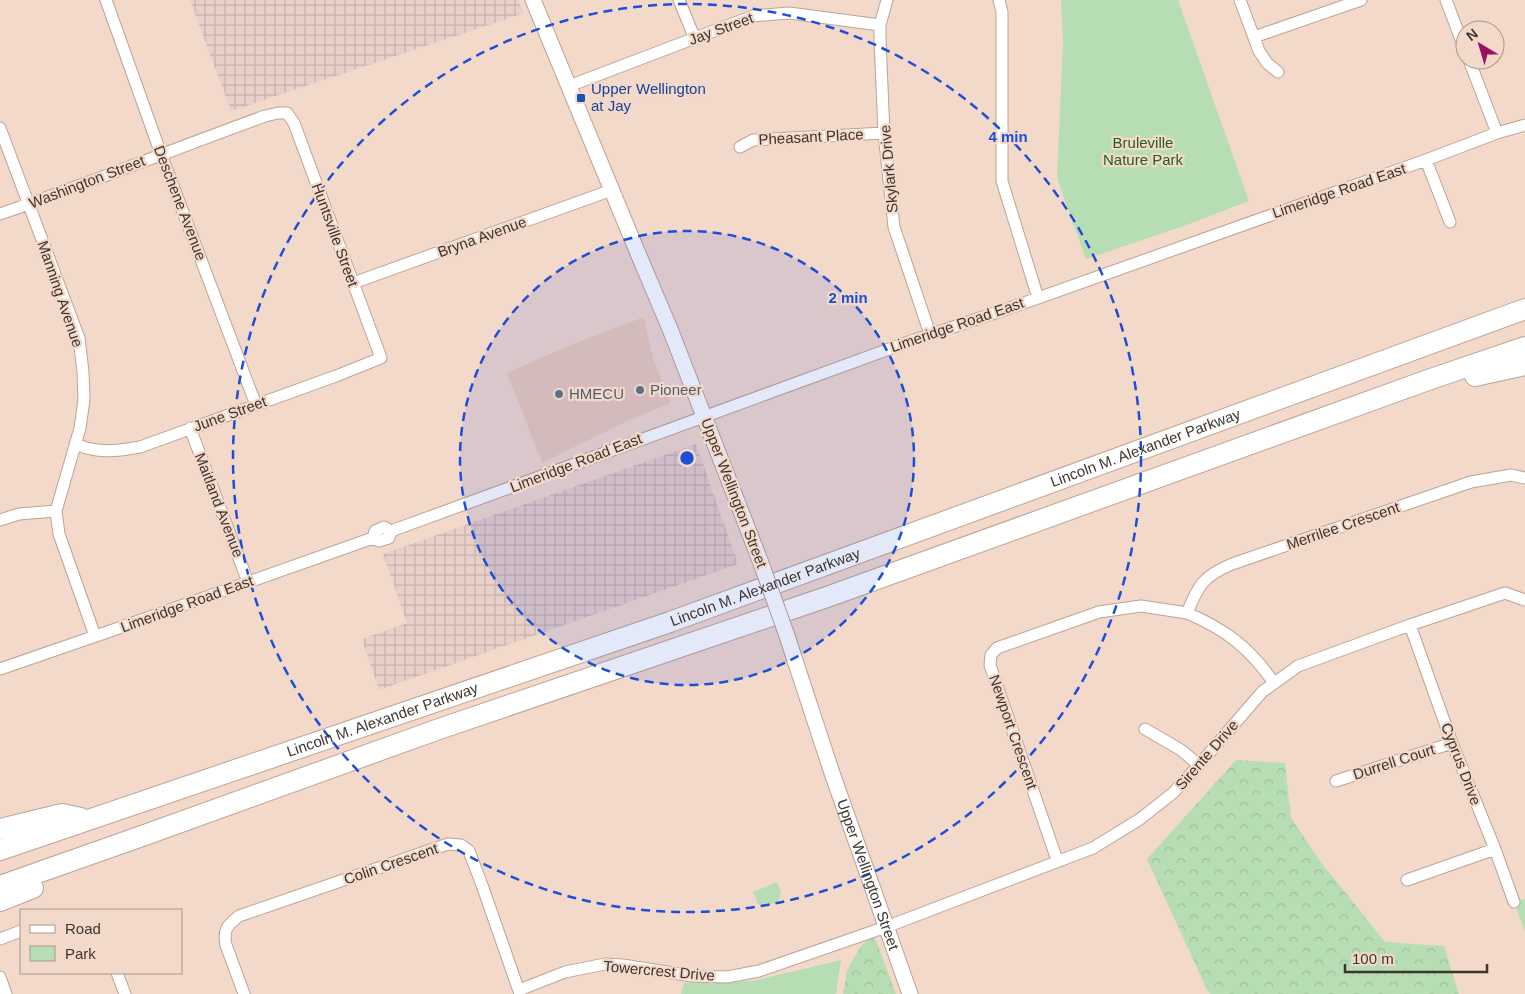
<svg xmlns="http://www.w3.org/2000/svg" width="1525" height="994" font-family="Arial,sans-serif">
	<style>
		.built { fill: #eccbb9 }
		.industrial { fill: url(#industrial-grid) }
		.forest { fill: url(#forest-crowns) }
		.green { fill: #b7ddb4 }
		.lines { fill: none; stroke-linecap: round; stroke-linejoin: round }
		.minor-casing { stroke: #bca395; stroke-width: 13 }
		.secondary-casing { stroke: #bca395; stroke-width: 17 }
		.motorway-casing { stroke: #bca395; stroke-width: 22 }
		.minor { stroke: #fff; stroke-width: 11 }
		.secondary { stroke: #fff; stroke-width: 15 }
		.motorway { stroke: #fff; stroke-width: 20 }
		.secondary-bridge-casing { stroke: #bca395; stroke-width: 17; stroke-linecap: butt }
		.secondary-bridge { stroke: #fff; stroke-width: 15 }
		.ring { fill: none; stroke: #1d4ed8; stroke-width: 2.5; stroke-dasharray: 9 6 }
		.transit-dot { fill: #1a4fb4; stroke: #f3d9ca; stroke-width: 2 }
		.service-dot { fill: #5c6f8a; stroke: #f3d9ca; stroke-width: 2 }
		.labels { text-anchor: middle; stroke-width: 4.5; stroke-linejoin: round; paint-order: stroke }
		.street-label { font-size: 15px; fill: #3f352f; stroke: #f3d9ca }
		.transit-label { font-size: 15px; fill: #164399; stroke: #f3d9ca; text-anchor: start }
		.park-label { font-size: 15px; fill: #21621e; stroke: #f3d9ca }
		.service-label { font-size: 15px; fill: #4e5e75; stroke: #f3d9ca; text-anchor: start }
		.centre { fill: #1d4ed8; stroke: #f3d9ca; stroke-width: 2.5 }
		.ring-label { font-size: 15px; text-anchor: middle; font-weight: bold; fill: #1d4ed8; stroke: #f3d9ca; stroke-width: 4.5; stroke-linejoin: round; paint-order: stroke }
	</style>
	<defs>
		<pattern id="industrial-grid" width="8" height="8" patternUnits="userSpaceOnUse" patternTransform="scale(1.25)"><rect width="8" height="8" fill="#e8cfc8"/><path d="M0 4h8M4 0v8" fill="none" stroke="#c8b2ac"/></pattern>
		<pattern id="forest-crowns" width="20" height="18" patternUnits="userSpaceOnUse" patternTransform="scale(1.25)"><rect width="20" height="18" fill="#b7ddb4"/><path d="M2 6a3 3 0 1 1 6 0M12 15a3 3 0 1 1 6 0" fill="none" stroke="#9ebe9b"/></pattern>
	</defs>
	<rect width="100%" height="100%" fill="#f3d9ca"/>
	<!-- built -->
	<path class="built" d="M644,317L653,359L671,403L627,421L542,463L507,373L573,344Z"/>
	<!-- industrial -->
	<path class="industrial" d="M190,0H518L524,13L231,111Z
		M696,444L738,564L379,690L362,639L407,623L383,554Z"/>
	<!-- forest -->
	<path class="forest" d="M1236,760L1285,763L1291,818L1320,861L1385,942L1444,946L1459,994H1211L1208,992L1147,859Z
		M874,935L896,994H843L847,970L861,946Z"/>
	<!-- green -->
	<path class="green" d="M1061,0H1178L1249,201L1184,226L1086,259L1057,178L1063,42Z
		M777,882L781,892L779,900L767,906L758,904L753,892Z
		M1525,899V932L1514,902Z
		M841,960L836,994H681L684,983L752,981Z"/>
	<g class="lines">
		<!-- minor casing -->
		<g class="minor-casing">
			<path id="minor" d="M106,0L161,154L256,405
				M679,0L695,39
				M887,0L880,25V40L884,133L894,227L930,334
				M999,0L1002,12V181L1038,298
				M1240,0L1259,51L1267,63L1278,72
				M1446,0L1465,50
				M1254,37L1361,0
				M1469,60L1497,133
				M569,86L753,16L789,13L880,25
				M0,128L79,338L83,372L84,400L80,428L56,511L59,534L95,636
				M740,147L753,140L884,133
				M1426,160L1450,222
				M0,214C89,183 177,148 265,116L278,113H287L294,123L381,358L336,376L140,447C123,450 104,453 87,448C83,447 80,445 75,444
				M353,283L612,190
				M190,428L248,582
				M0,520L19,514L56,511
				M391,531L914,340L1007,309L1426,160L1497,133L1525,125
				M373,538L375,531L384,527L391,531
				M1187,613C1225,629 1250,648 1274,683
				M1410,625L1452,743L1495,849L1514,902
				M0,669L116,629L373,538L379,541L389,538L391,531
				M1145,729L1181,750L1199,765
				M1336,781L1452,743
				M1057,860L990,665L991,655L997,648L1099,612L1141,606L1187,613C1198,586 1203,576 1232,564L1471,482L1511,475L1525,478
				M1407,880L1495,849
				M0,939L21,931
				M117,973L125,994
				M0,977L6,994
				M519,990L565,972L605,964L623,965L692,976L727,977L759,971L886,927L1093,848L1140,819L1173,793L1199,765L1262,692L1298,666L1410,625L1505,593L1525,600
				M244,994L226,945C223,929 227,926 239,916L448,844L461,845L469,851L482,885L520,994"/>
		</g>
		<!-- secondary casing -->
		<g class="secondary-casing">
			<g id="secondary">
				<path d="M533,0L637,251L670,329L761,563"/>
				<path id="s1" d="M786,633L832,773L910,994"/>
			</g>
		</g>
		<!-- motorway casing -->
		<g class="motorway-casing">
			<g id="motorway">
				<path d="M1475,376L1525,365"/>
				<path d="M0,829L62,814L81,818"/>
				<path id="s2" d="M0,850L670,622L1525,309"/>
				<path d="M0,886L142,836L439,729L827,597L1428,380L1525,347"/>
				<path d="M0,901L33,888"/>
			</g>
		</g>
		<!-- minor -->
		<use href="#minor" class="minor"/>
		<!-- secondary -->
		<use href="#secondary" class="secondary"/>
		<!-- motorway -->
		<use href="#motorway" class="motorway"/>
		<!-- secondary-bridge casing -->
		<g class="secondary-bridge-casing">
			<path id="secondary-bridge" d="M761,563L786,633"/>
		</g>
		<!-- secondary-bridge -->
		<use href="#secondary-bridge" class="secondary-bridge"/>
	</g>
	<!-- distance rings -->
	<circle cx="687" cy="458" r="227" fill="#1d4ed8" fill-opacity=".12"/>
	<g class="ring">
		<circle cx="687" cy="458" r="227"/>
		<circle cx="687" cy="458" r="454"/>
	</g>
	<!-- markers -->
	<rect class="transit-dot" x="576" y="93" width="10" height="10" rx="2.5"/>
	<g class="service-dot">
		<circle cx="640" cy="390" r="5"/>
		<circle cx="559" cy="394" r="5"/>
	</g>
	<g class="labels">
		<!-- street labels -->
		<g class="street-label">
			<text transform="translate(721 29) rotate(-20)" y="5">Jay Street</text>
			<text transform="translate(811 137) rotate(-3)" y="5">Pheasant Place</text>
			<text transform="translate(889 169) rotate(-95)" y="5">Skylark Drive</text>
			<text transform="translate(87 182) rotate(-21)" y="5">Washington Street</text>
			<text transform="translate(1339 191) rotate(-19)" y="5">Limeridge Road East</text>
			<text transform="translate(180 203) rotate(69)" y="5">Deschene Avenue</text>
			<text transform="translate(335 235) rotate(70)" y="5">Huntsville Street</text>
			<text transform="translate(482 237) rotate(-20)" y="5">Bryna Avenue</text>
			<text transform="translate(60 294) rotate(71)" y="5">Manning Avenue</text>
			<text transform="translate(957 325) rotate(-19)" y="5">Limeridge Road East</text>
			<text transform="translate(230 414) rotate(-20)" y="5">June Street</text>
			<text dy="5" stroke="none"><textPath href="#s2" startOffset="1214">Lincoln M. Alexander Parkway</textPath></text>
			<text transform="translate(576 463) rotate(-21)" y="5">Limeridge Road East</text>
			<text transform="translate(734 493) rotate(69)" y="5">Upper Wellington Street</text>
			<text transform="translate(219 505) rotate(69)" y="5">Maitland Avenue</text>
			<text transform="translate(1343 526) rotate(-19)" y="5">Merrilee Crescent</text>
			<text dy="5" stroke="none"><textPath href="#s2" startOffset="809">Lincoln M. Alexander Parkway</textPath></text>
			<text transform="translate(187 604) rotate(-20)" y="5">Limeridge Road East</text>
			<text dy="5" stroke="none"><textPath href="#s2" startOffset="404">Lincoln M. Alexander Parkway</textPath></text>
			<text transform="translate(1013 732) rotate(71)" y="5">Newport Crescent</text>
			<text transform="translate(1207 755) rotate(-49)" y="5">Sirente Drive</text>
			<text transform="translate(1394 762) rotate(-18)" y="5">Durrell Court</text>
			<text transform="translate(1461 764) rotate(69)" y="5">Cyprus Drive</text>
			<text transform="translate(391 864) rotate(-19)" y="5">Colin Crescent</text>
			<text dy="5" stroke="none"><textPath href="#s1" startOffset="255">Upper Wellington Street</textPath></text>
			<text transform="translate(659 971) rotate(5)" y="5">Towercrest Drive</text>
		</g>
		<!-- transit labels -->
		<g class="transit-label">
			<text x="591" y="94">Upper Wellington<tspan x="591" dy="17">at Jay</tspan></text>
		</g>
		<!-- park labels -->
		<g class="park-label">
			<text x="1143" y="148">Bruleville<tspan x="1143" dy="17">Nature Park</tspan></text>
		</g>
		<!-- service labels -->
		<g class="service-label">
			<text x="650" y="395">Pioneer</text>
			<text x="569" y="399">HMECU</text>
		</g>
	</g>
	<circle cx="687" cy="458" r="8" class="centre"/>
	<g class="ring-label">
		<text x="1008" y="142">4 min</text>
		<text x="848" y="303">2 min</text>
	</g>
	<!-- legend -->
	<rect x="20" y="909" width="162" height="65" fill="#f3d9ca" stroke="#ab978c"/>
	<rect x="30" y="925" width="25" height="8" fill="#ffffff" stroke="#ab978c"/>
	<text x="65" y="934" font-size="15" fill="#3f352f">Road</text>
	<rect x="30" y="946" width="25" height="15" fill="#b7ddb4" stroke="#ab978c"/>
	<text x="65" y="959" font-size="15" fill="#3f352f">Park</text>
	<!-- north arrow -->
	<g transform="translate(1480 45) rotate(322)"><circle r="24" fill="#f3d9ca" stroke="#ab978c"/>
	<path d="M0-4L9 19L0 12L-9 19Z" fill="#981064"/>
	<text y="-8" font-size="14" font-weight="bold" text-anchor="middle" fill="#3f352f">N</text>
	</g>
	<!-- scale -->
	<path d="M1345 964v8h142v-8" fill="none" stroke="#3f352f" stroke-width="2.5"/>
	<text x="1352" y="964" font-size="15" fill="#3f352f" stroke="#f3d9ca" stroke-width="4" paint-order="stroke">100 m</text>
</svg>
